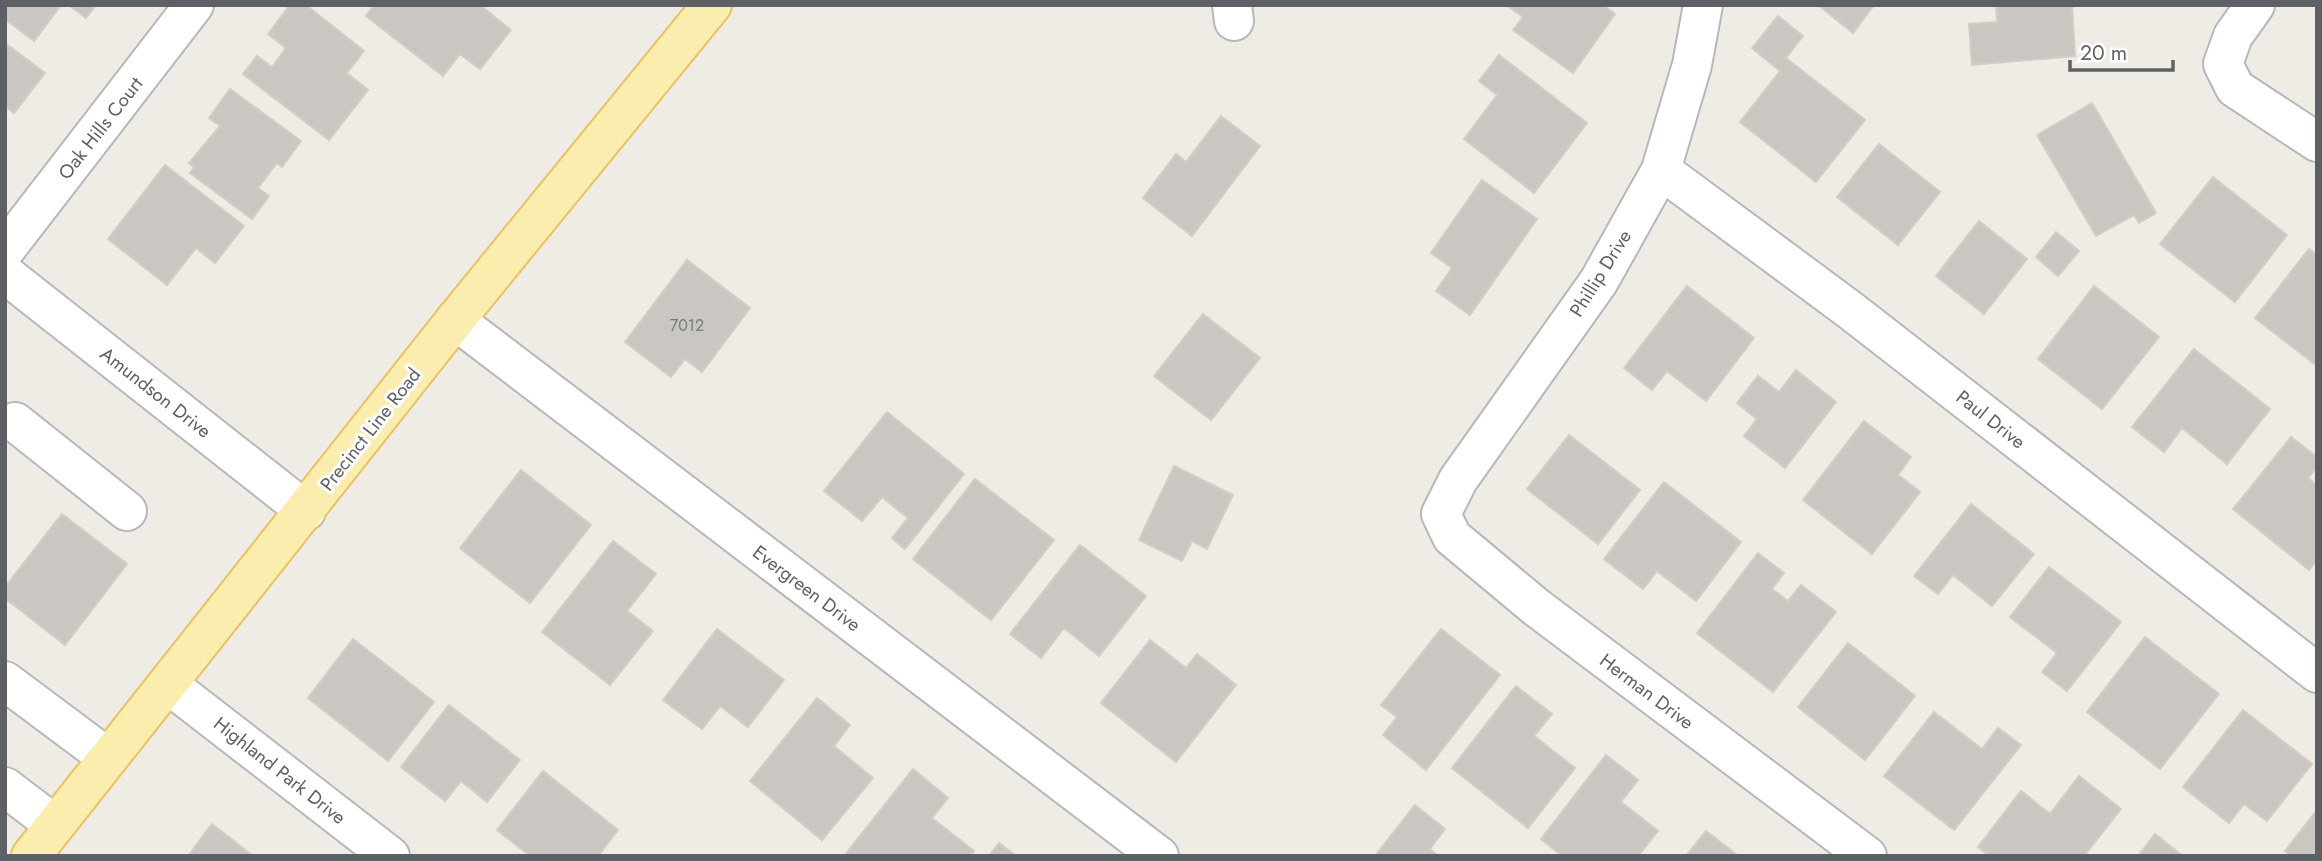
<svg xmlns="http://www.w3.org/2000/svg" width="2322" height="861" font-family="Jost,sans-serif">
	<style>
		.building { fill: #cac7c2; stroke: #d3cec4; stroke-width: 2 }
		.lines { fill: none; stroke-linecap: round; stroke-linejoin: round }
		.minor-casing { stroke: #b5b8bb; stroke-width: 42 }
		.major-casing { stroke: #ebc162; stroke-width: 42 }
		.minor { stroke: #fff; stroke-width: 38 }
		.major { stroke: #fbedae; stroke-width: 38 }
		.labels { text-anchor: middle; stroke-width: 6; stroke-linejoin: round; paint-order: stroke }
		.number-label { font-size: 16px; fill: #787a7c }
		.street-label { font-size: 19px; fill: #5d6165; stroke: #fff }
	</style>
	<rect width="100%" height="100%" fill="#efece5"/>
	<!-- building -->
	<path class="building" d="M5,5H61L34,41L5,19Z
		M69,5H96L86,18Z
		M290,5H306L364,51L347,73L368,90L329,140L243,74L257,56L272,67L286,48L268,34Z
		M374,5H480L511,30L480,69L460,54L443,76L366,16Z
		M1506,5H1603L1615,14L1573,73L1513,30L1523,17Z
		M1818,5H1874L1853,33Z
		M1996,5H2072L2075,56L1972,65L1969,24L1997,22Z
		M1778,16L1803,36L1786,58L1865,120L1816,182L1740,122L1780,71L1752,48Z
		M5,43L45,73L14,113L5,106Z
		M1499,55L1587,123L1534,193L1464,139L1497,95L1479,81Z
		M230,89L301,141L282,167L277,163L258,188L269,196L252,219L190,173L194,167L189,163L220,126L209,118Z
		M2092,103L2156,213L2139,223L2134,215L2096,236L2037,135Z
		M1221,116L1260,146L1192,236L1143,198L1176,154L1186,162Z
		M1879,144L1940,192L1898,245L1837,197Z
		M165,165L244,226L215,263L196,248L167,285L108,239Z
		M2213,177L2287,235L2235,302L2160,244Z
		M1482,180L1537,219L1470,315L1436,291L1452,268L1431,253Z
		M1979,221L2027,259L1984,314L1936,276Z
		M2056,232L2079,251L2058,276L2036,257Z
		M2309,249L2317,255V366L2255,318Z
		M687,260L750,308L702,372L685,359L671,377L625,342Z
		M1687,286L1754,338L1706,401L1667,371L1652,390L1624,368Z
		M2094,286L2159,337L2102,409L2038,359Z
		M1203,314L1260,358L1211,420L1154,376Z
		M2194,349L2270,409L2227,464L2182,428L2164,452L2132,427Z
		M1796,370L1836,402L1785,468L1744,436L1757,419L1737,403L1758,376L1779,392Z
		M887,412L964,474L905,549L892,538L908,518L882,497L862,521L824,491Z
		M1864,421L1911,457L1898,475L1920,492L1872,554L1803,500Z
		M1569,435L1640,490L1598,544L1527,489Z
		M2291,437L2317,457V467L2308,478L2317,485V560L2309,570L2233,509Z
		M1174,466L1233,495L1207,549L1192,541L1182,561L1139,540Z
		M521,470L591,525L530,603L460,548Z
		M975,479L1054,540L991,620L913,559Z
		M1664,482L1741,542L1696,601L1657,571L1643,589L1604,559Z
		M1971,504L2034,554L1992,606L1953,575L1938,594L1914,576Z
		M62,514L127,564L65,645L5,598V587Z
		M613,541L656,574L627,611L653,631L610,685L542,632Z
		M1080,545L1146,596L1099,656L1064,628L1041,658L1010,634Z
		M1758,553L1784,573L1772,589L1788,601L1801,585L1836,612L1773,692L1697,633Z
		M2049,567L2121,622L2067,691L2042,672L2057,653L2010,617Z
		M717,629L784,680L748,727L720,706L702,729L663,700Z
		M1441,629L1500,675L1426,770L1383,735L1397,717L1381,705Z
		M2145,637L2219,694L2160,769L2087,712Z
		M353,639L434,702L388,761L308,698Z
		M1150,640L1186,668L1197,654L1236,685L1176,762L1101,703Z
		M1848,643L1915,696L1865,760L1798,707Z
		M1516,686L1552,714L1534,736L1575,768L1528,828L1452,768Z
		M817,698L850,725L834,746L873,778L822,840L750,781Z
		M449,705L520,760L487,802L461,781L445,801L401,767Z
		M2243,710L2312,764L2267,821L2244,804L2229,823L2183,787Z
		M1934,712L1982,749L1998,728L2021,745L1954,830L1884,776Z
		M1606,755L1638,780L1621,802L1658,831L1638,856H1562L1541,839Z
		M913,769L948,798L932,818L974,851L970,856H844Z
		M543,771L618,830L598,856H530L497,830Z
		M2079,776L2121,809L2084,856H1989L1978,847L2021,791L2050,814Z
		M1415,805L1445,829L1430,849L1438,856H1375Z
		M2317,810V856H2291L2285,851Z
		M212,824L253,856H188Z
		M1706,831L1736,854L1734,856H1686Z
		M2155,834L2183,856H2138Z
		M999,843L1016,856H989Z"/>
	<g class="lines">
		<!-- minor casing -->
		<g class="minor-casing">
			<path id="minor" d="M1232,5L1234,21
				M1703,5L1692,65L1661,170L1599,281L1458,480L1441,514L1452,537L1536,607L1867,856
				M2255,5L2233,36L2223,64L2235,88L2317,142
				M1661,170L1850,310L2317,673
				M5,250L194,5
				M5,274L306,511
				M455,320L1159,856
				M15,422L127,511
				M5,681L108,758
				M169,685L390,856
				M5,787L55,825"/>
		</g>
		<!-- major casing -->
		<g class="major-casing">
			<path id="major" d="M31,856L455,320L712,5"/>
		</g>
		<!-- minor -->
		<use href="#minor" class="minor"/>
		<!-- major -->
		<use href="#major" class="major"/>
	</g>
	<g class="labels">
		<!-- number labels -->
		<g class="number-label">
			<text x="687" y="331">7012</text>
		</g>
		<!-- street labels -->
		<g class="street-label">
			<text transform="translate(100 128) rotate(-52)" y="7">Oak Hills Court</text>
			<text transform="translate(1600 273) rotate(-58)" y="7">Phillip Drive</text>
			<text transform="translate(156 392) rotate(38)" y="7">Amundson Drive</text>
			<text transform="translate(1991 419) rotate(38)" y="7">Paul Drive</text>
			<text transform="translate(370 429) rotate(-52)" y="7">Precinct Line Road</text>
			<text transform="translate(807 588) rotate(37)" y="7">Evergreen Drive</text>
			<text transform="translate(1647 691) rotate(37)" y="7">Herman Drive</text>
			<text transform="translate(280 770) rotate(38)" y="7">Highland Park Drive</text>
		</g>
	</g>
	<!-- border -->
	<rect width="2322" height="861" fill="none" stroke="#5d6165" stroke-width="14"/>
	<!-- scale -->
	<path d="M2070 60v10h103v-10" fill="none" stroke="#5d6165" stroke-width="3.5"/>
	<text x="2080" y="60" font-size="21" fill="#5d6165" stroke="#ffffff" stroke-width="5" paint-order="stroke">20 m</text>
</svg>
